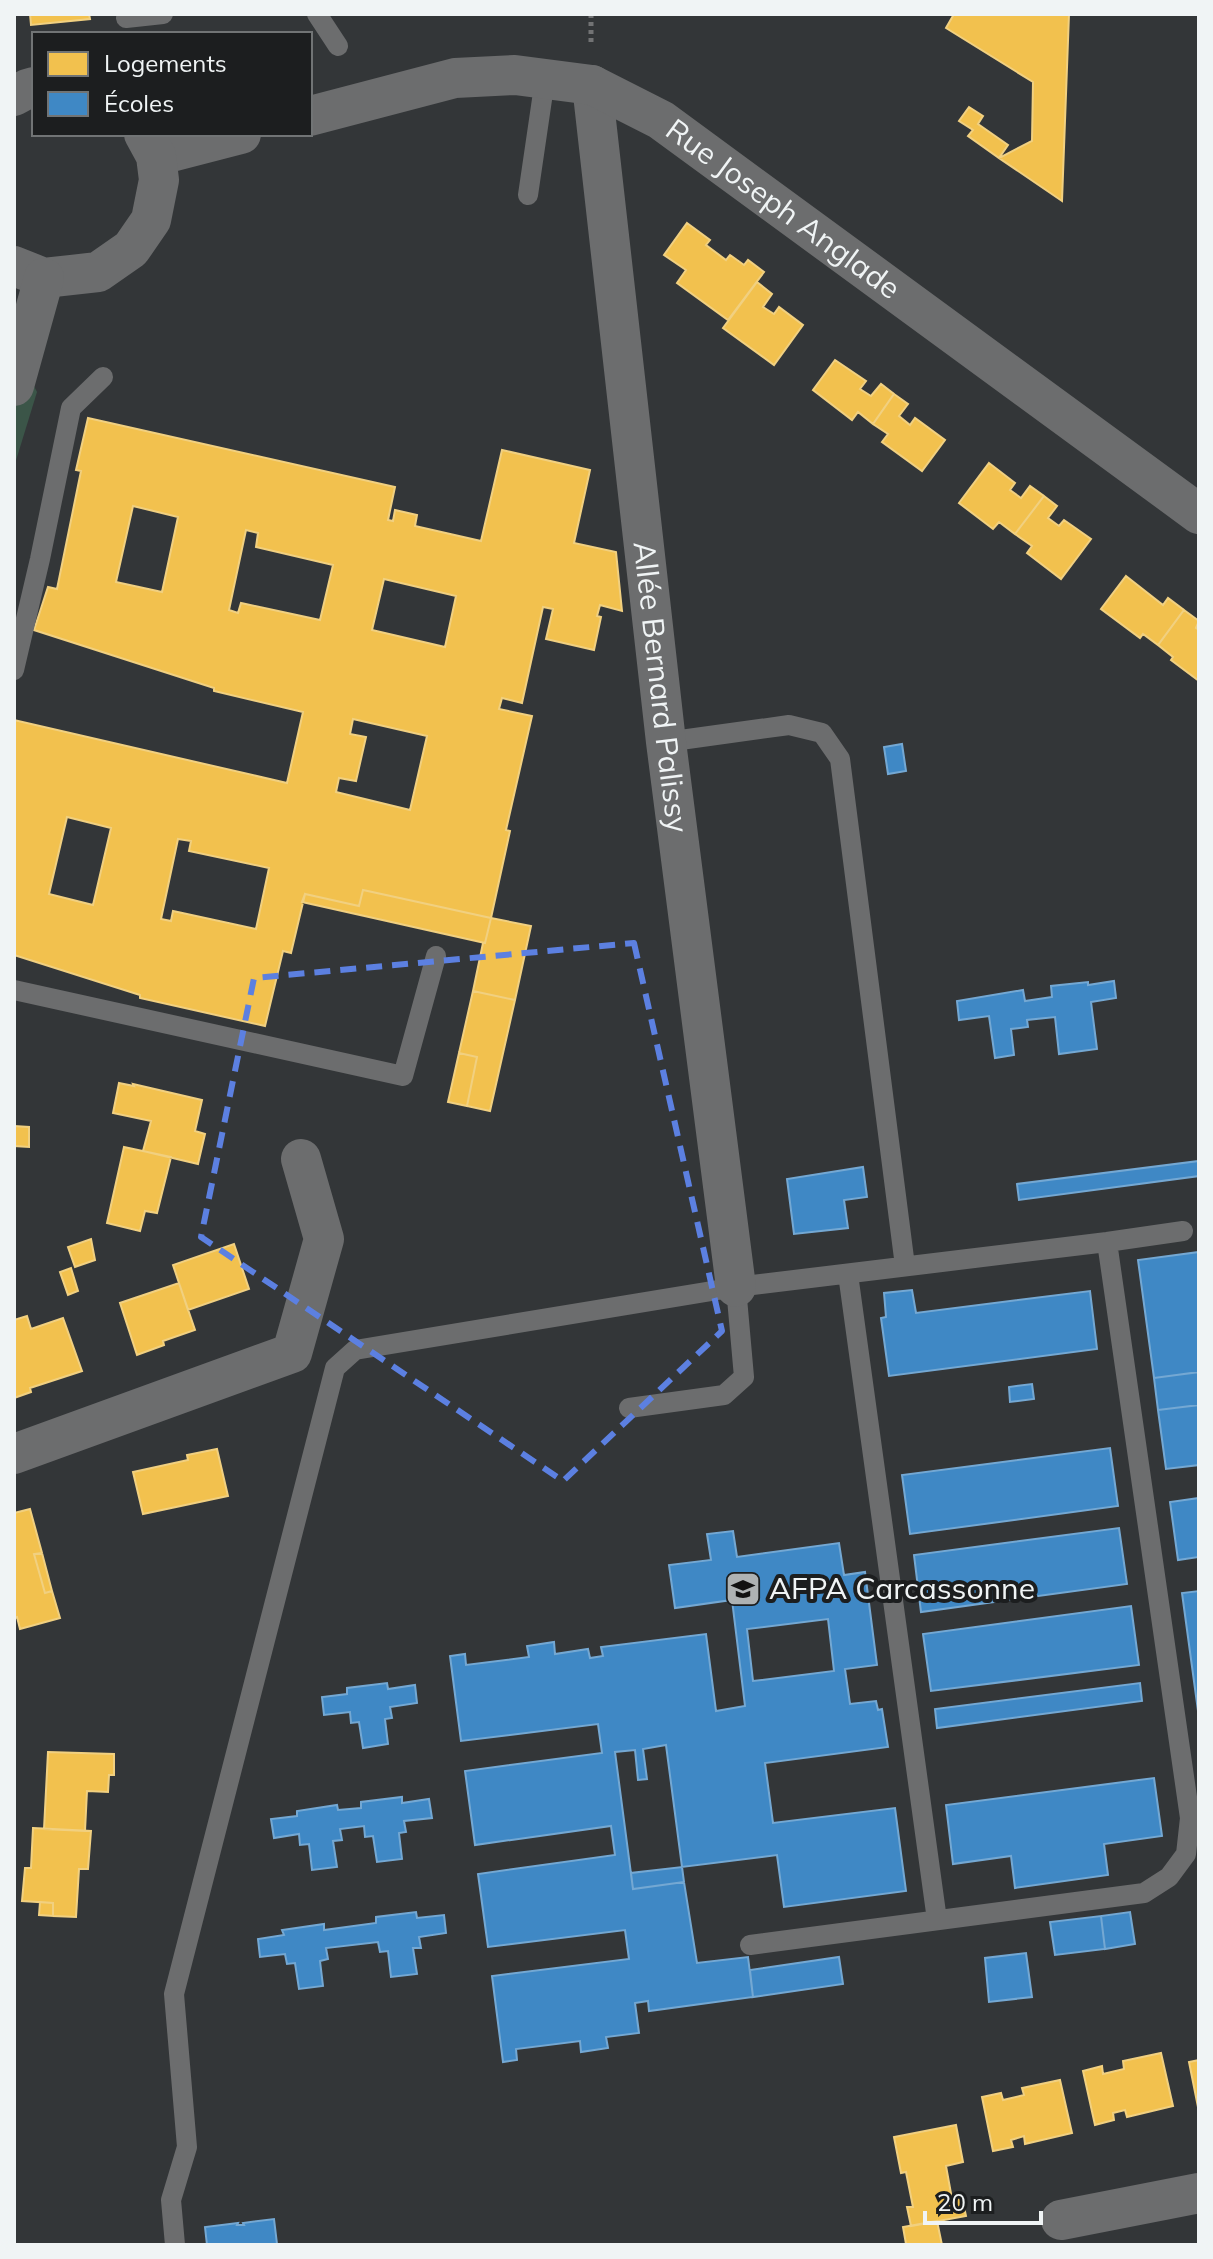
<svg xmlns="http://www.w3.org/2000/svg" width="1213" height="2259" font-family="Mulish,sans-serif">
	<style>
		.green { fill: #3b5548 }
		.homes { fill: #f2c14e; stroke: #f1d080; stroke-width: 2; fill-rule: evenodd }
		.schools { fill: #3f88c5; stroke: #74a8d3; stroke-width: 2; fill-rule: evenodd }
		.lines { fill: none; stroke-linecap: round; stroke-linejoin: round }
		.path { stroke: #727374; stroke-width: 5; stroke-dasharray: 4 4; stroke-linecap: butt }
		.lane { stroke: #6c6d6e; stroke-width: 20 }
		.street { stroke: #6c6d6e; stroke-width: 40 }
		.marked { fill: none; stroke: #5c80e1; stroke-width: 6; stroke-dasharray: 16 10; stroke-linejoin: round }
		.labels { text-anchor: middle; stroke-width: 8; stroke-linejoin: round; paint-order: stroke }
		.street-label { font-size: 30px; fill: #f0f4f5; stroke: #1c1e1f }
		.poi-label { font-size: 30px; fill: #f0f4f5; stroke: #1c1e1f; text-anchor: start }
	</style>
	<rect width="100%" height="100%" fill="#333638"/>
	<!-- green -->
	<path class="green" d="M14,347L37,392L14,467Z"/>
	<!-- homes -->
	<path class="homes" d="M30,14H89L90,19L31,25Z
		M954,14H1069L1062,201L999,158L1032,141L1033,82L946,28Z
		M969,107L983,116L978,124L1008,145L999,158L968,136L973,130L959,121Z
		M687,223L710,240L706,245L726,260L730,255L744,265L748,260L764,272L728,320L677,283L686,270L664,255Z
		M757,282L772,294L763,307L774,314L779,307L803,325L774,365L723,328Z
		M835,360L866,381L860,389L871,396L881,384L894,394L873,424L858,412L852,420L813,390Z
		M894,394L908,404L899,416L910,425L915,418L945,440L922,471L882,442L888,434L873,424Z
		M88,418L395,487L388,520L393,521L395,510L417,515L415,526L481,541L502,450L590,470L574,543L616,552L622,611L600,605L597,616L601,617L594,650L546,639L553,609L543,607L522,703L502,698L499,709L532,716L506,830L510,831L491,918L363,890L359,906L305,894L291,953L283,951L265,1026L140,998V995L14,955V720L287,783L303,712L214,691V688L34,630L48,587L57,589L81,471L76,470ZM133,506L178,517L162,592L116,582ZM246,530L258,533L256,547L333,565L320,620L241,603L238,613L229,610ZM384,579L456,596L445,647L372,630ZM353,719L427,736L410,810L336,792L339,778L356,781L366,737L350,734ZM67,817L111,828L93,905L49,894ZM178,839L191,841L189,851L269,868L256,929L173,911L171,921L161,919Z
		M989,463L1015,483L1010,490L1021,498L1030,486L1044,496L1015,534L999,522L993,529L959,503Z
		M1044,496L1057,506L1048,518L1059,526L1064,520L1091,539L1061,579L1027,553L1032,546L1015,534Z
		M1126,576L1163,605L1168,598L1184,610L1158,645L1143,634L1140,638L1101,609Z
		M1184,610L1199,621L1196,628L1199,630V681L1171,660L1173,657L1158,645Z
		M363,890L491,918L485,943L302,902L305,894L359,906Z
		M491,918L531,926L515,1000L473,991L483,943H485Z
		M473,991L515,1000L490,1111L467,1106L477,1057L459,1053Z
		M459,1053L477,1057L467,1106L448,1102Z
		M119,1083L134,1086L133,1084L202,1100L195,1131L205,1134L198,1164L143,1151L151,1121L113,1113Z
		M14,1126L29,1127V1147L14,1146Z
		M124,1147L171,1157L157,1213L145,1211L140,1231L107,1223Z
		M91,1239L95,1260L75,1267L68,1247Z
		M234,1244L249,1289L188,1310L173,1265Z
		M71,1268L78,1291L68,1295L60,1272Z
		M179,1283L195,1330L163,1341L164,1345L137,1355L120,1303Z
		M27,1316L31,1329L63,1318L82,1371L30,1388L31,1392L14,1398V1320Z
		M217,1449L228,1496L143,1514L133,1472L188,1460L187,1455Z
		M30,1509L42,1553L34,1554L45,1593L52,1591L60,1618L20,1629L17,1617L14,1618V1513Z
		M42,1553L52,1591L45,1593L34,1554Z
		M48,1752L114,1754V1775H109L108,1792L87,1791L85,1831L44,1829Z
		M33,1828L91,1831L88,1869H79L76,1917L53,1916V1903L22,1901L25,1868H31Z
		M40,1902L53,1903V1916L39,1915Z
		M1161,2053L1173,2106L1127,2117L1125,2110L1113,2113L1114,2120L1095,2125L1083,2071L1102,2066L1103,2074L1124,2069L1123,2061Z
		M1199,2060V2112L1189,2062Z
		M1060,2080L1072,2133L1025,2144L1024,2136L1011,2140L1013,2147L993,2151L982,2097L1001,2093L1003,2100L1024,2095L1022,2088Z
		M956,2125L963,2162L946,2166L952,2199L962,2198L966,2216L911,2226L907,2207H913L906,2172L901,2173L894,2137Z
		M937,2221L942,2245H903L906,2244L903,2227Z"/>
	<!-- schools -->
	<path class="schools" d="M902,744L906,771L888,774L884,747Z
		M1114,981L1116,998L1091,1002L1097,1049L1059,1054L1055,1017L1027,1020L1028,1027L1011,1029L1014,1055L995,1058L989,1016L959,1020L957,1001L1023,990L1025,1001L1052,997L1051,986L1088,982V985Z
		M1199,1161V1176L1019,1200L1017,1184Z
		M863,1167L867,1197L844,1200L848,1228L794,1234L787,1179Z
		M1199,1252V1372L1154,1378L1138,1260Z
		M912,1290L916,1313L1090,1291L1097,1349L889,1376L881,1318L886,1317L884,1293Z
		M1199,1372V1405L1158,1410L1154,1378Z
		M1032,1384L1034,1399L1010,1402L1009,1387Z
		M1199,1405V1465L1166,1469L1158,1410Z
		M1110,1448L1118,1506L910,1534L902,1475Z
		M1199,1498V1557L1178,1560L1170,1502Z
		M1119,1528L1127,1584L921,1612L914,1555Z
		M733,1531L737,1557L839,1543L844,1575L865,1572L877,1665L845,1669L850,1704L876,1701L878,1710L882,1709L888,1747L765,1763L773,1823L895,1808L906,1891L784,1907L777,1855L682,1867L666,1745L643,1749L647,1779L638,1780L635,1750L615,1752L633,1889L684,1882L697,1963L748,1957L753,1997L649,2011L648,2001L635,2003L639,2033L606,2037L608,2048L581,2052L580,2041L516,2049L517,2060L503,2062L492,1976L629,1959L625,1930L488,1947L478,1874L615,1855L611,1826L475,1845L465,1771L602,1753L598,1724L461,1741L450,1656L465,1654L466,1665L529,1657L527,1646L554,1642L555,1654L588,1649L590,1658L603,1656L601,1647L706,1634L716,1711L745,1706L732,1600L675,1608L669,1565L711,1560L707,1534ZM828,1619L834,1671L753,1681L747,1629Z
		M1199,1591V1718L1182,1593Z
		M1131,1606L1139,1665L931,1691L923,1634Z
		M387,1683L388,1689L415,1685L417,1703L390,1707L392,1718L385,1719L388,1744L363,1748L359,1722L351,1723L350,1712L324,1715L322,1697L347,1694V1688Z
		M1140,1683L1142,1701L937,1728L935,1709Z
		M1154,1778L1162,1836L1104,1844L1108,1875L1015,1888L1011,1856L953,1864L946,1805Z
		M402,1797V1803L429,1799L432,1818L404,1821L406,1832L399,1833L402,1859L377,1862L373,1836L365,1837L364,1826L340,1829L342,1840L333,1841L337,1867L312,1870L309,1844L300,1845L299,1834L274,1838L271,1819L297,1816V1811L337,1805L338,1810L361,1808V1802Z
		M682,1867L684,1882L633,1889L631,1873Z
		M416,1912L417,1918L444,1915L446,1933L419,1937L421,1948H413L417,1974L391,1977L388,1951L380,1952L378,1942L326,1948L328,1959L320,1961L323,1986L299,1989L295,1963L287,1964L285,1954L260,1957L258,1939L284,1935L282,1930L324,1924V1930L376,1923V1917Z
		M1130,1912L1135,1944L1105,1949L1101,1916Z
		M1101,1916L1105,1949L1055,1955L1050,1922Z
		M1026,1953L1032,1997L989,2002L985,1958Z
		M839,1957L843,1984L753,1997L750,1970Z
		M274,2219L277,2244L207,2245L205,2227L238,2223L237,2225H244L243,2223Z"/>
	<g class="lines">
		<!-- path -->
		<path class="path" d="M591,14V45"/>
		<!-- lane -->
		<path class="lane" d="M317,14L338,46
			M126,18L163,14
			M528,195L545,79
			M14,670L40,559L71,408L103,377
			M666,742L789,725L822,733L840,759L905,1266
			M14,990L403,1076L436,956
			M848,1274L937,1920
			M629,1408L724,1395L744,1377L736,1287
			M750,1945L1144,1893L1169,1877L1186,1854L1190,1818L1107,1242
			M175,2245L171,2200L187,2147L174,1994L335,1368L355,1350L736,1287L1107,1242L1183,1231"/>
		<!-- street -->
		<g class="street">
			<path id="s1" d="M592,85L666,742L736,1287"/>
			<path d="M14,96L27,89L34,87"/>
			<path id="s2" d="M310,116L455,78L515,75L592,85L661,120L1199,514"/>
			<path d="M156,156L241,134"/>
			<path d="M14,266L44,278L98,272L131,249L151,220L159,180L156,156L144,134"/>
			<path d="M14,386L44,278"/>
			<path d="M14,1454L292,1353L324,1239L301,1159"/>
			<path d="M1061,2220L1199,2193"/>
		</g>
	</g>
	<!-- marked area -->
	<path class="marked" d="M634,943L722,1331L563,1481L201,1237L254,978Z"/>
	<!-- icons -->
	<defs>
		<g id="university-square" transform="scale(1.8)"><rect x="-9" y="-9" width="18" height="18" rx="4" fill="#aeb2b3" stroke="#1c1e1f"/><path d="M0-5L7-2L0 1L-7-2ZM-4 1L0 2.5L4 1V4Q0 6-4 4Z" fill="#111"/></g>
	</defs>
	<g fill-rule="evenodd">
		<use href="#university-square" x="743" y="1589"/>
	</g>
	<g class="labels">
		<!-- street labels -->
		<g class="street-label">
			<text dy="10" stroke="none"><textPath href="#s2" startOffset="516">Rue Joseph Anglade</textPath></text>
			<text dy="10" stroke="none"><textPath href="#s1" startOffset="606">Allée Bernard Palissy</textPath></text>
		</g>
		<!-- poi labels -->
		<g class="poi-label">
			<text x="769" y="1599">AFPA Carcassonne</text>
		</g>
	</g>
	<!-- border -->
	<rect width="1213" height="2259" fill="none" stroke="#f0f4f5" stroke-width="32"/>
	<!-- legend -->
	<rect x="32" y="32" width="280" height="104" fill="#1c1e1f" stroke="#717475" stroke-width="2"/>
	<rect x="48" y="52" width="40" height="24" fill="#f2c14e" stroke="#717475" stroke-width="2"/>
	<text x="104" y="72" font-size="24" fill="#f0f4f5">Logements</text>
	<rect x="48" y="92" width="40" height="24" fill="#3f88c5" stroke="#717475" stroke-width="2"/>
	<text x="104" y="112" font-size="24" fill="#f0f4f5">Écoles</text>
	<!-- scale -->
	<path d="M925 2211v12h116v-12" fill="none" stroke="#f0f4f5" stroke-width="4"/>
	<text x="937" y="2211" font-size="24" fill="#f0f4f5" stroke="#1c1e1f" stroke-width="6" paint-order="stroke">20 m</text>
</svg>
